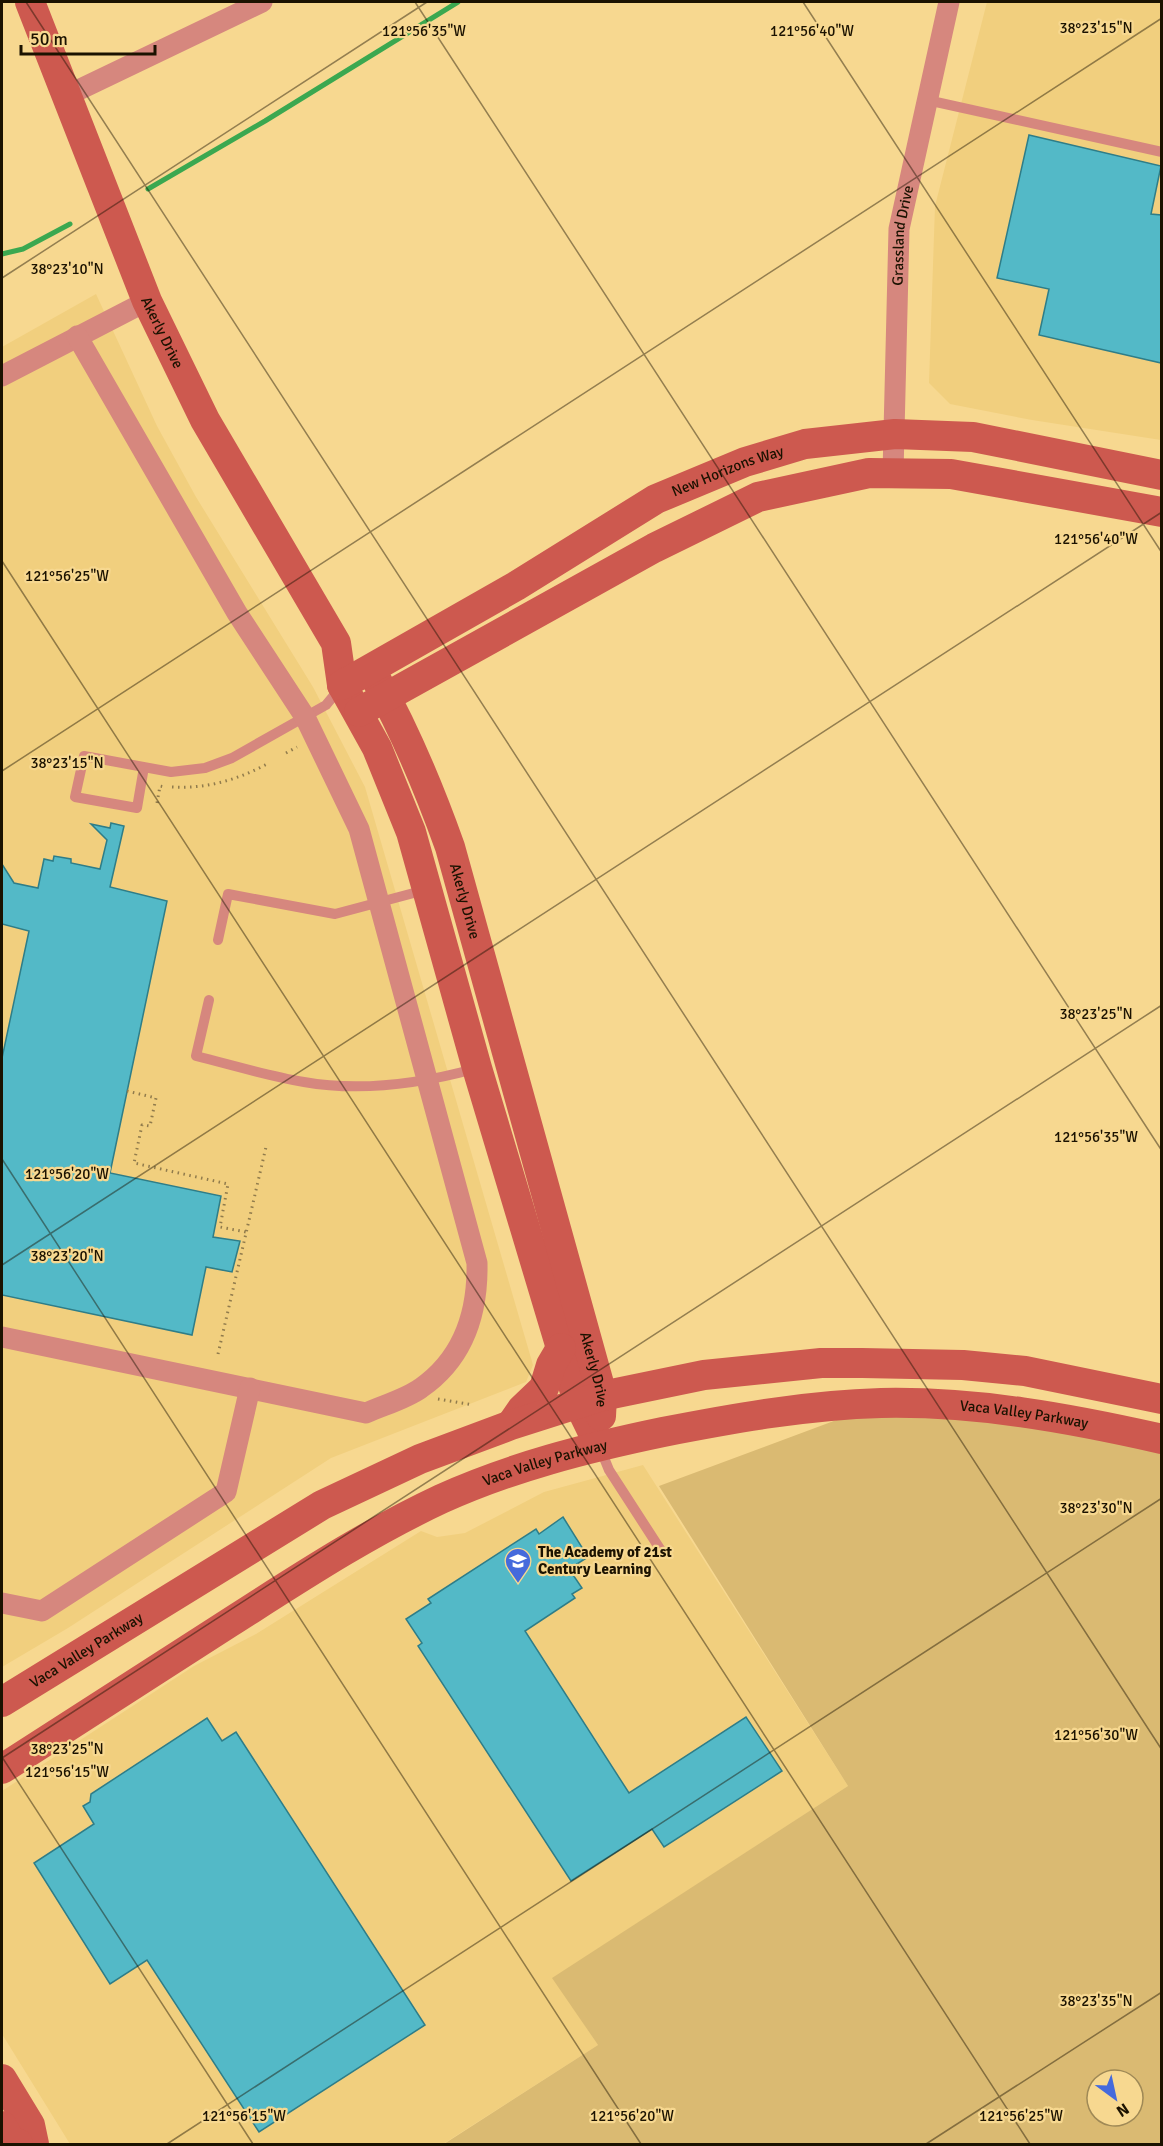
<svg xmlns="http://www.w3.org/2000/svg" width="1163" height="2146" font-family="Signika,sans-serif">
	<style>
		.built { fill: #f1cf7e }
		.green { fill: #daba72; fill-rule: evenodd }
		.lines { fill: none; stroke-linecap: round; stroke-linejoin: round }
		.stream { stroke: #3ba850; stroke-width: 5 }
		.building { fill: #53b9c7; stroke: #2e7d88; stroke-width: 1.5 }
		.path { stroke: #907b4c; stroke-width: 3; stroke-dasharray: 1.5 4.5; stroke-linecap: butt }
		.lane { stroke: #d6877e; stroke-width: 10 }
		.street { stroke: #d6877e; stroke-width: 21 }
		.secondary { stroke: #cd594f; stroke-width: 30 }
		.ticks { fill: none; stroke: #1b1200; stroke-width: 1.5; stroke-opacity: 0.45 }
		.labels { text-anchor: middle; stroke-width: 4.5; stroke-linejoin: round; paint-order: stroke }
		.street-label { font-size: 15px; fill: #1b1200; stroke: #f7d890 }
		.poi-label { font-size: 15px; font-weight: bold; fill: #1b1200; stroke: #f7d890; text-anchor: start }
		.ticks-label { font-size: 15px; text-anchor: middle; fill: #1b1200; stroke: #f7d890; stroke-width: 4.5; stroke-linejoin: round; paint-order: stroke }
	</style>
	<rect width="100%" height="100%" fill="#f7d890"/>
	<!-- built -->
	<path class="built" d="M987,2H1161V440L1032,420L950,404L929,383L935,206Z
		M96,294L157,426L196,497L313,687L365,787L533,1365L526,1382L331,1458L68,1628L2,1667V347Z
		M643,1465L848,1786L553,1978L598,2045L443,2144H70L2,2034V1791L194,1666L256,1634L421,1531L437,1537L465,1533L544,1492Z"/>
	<!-- green -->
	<path class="green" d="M882,1403L1161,1439V2144H444L598,2045L552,1978L848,1786L659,1486ZM1097,2080H1133V2116H1097Z"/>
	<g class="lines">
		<!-- stream -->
		<path class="stream" d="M148,189L265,121L458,2
			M2,254L23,249L70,224"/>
	</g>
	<!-- building -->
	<path class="building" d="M1029,135L1161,166L1151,214L1161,215V363L1039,335L1049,289L997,278Z
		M111,823L124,826L110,887L167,901L110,1173L221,1196L213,1237L240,1241L232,1272L206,1267L192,1335L2,1295V1058L29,931L2,924V864L14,883L38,888L44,859L53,861L54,856L71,859V863L100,869L107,840L91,824L110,828Z
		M563,1517L588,1557L569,1569L582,1588L572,1594L575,1598L525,1631L629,1793L746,1717L782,1771L664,1847L652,1829L571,1881L418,1646L422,1643L406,1619L431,1603L428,1599L536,1529L539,1534Z
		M207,1718L222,1741L236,1732L425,2025L259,2132L147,1960L110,1984L34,1863L94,1824L83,1806L90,1802L91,1794Z"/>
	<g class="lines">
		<!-- path -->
		<path class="path" d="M286,753L297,747
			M172,787C206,789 237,780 267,764
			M157,803L160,786L165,787
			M127,1091L156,1098L150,1126L142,1125L134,1163L228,1184L220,1227L246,1232
			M218,1354L266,1147
			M438,1399L473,1405"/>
		<!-- lane -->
		<path class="lane" d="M927,100L1162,152
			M144,767L137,808L75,797L84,756L171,772L205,768L232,758L326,705L341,687
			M218,940L228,894L335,914L425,890
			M209,1000L196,1056C232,1065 268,1076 304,1082C361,1092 419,1084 474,1069
			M600,1448L609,1470L662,1552"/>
		<!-- street -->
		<g class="street">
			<path d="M68,95L262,2"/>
			<path d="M2,376L147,301"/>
			<path id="s1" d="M893,473L899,229L949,2"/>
			<path d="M2,1337L366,1413C384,1405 406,1399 421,1388C464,1358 478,1313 477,1263L359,829L305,717L237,613L77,336"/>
			<path d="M2,1603L42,1611L226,1492L250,1388"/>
		</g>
		<!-- secondary -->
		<g class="secondary">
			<path id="s2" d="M30,2L147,301L205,420L336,643L342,685L377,748L411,832L477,1068L561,1348L579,1404L599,1445"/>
			<path id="s3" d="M376,679C406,733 429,788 450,847L598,1380L602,1396L601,1416"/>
			<path id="s4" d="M342,685L516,586L656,499L745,462L805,444L895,434L973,437L1162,475"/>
			<path d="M359,712L654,548L758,497L869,473L951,474L1162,512"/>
			<path d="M513,1422L522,1409L544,1388L551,1365L561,1348"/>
			<path id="s5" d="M2,1702L322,1505L420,1459L511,1425L602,1396L704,1375L821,1363H862L963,1365L1025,1371L1162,1399"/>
			<path id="s6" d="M2,1769C77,1720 153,1672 229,1623C298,1579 366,1534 441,1499C512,1467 586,1448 663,1432C735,1418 808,1405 881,1403C976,1401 1069,1418 1162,1439"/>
			<path d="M2,2079L30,2125L34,2144"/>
			<path d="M2,2126L10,2140L18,2144"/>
		</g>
	</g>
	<!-- ticks -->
	<path class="ticks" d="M26,2L1162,1750M415,2L1162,1151M803,2L1162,553M2,278L427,2M2,561L1030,2144M2,771L1162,18M2,1159L641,2144M2,1265L1162,512M2,1757L253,2144M2,1758L1162,1005M167,2144L1162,1498M926,2144L1162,1992"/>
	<!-- icons -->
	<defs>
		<g id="school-pin" transform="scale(1.35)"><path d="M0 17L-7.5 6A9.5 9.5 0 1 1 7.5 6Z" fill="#456adc" stroke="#f7d890"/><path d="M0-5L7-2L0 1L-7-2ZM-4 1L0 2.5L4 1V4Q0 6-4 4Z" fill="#fff"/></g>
	</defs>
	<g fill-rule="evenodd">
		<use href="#school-pin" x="518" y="1561"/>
	</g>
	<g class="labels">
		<!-- street labels -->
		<g class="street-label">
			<text dy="5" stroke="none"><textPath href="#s1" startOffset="238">Grassland Drive</textPath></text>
			<text dy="5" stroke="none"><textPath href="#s2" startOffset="356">Akerly Drive</textPath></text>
			<text dy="5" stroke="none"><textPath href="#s4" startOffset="442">New Horizons Way</textPath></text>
			<text dy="5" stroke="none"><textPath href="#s3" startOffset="240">Akerly Drive</textPath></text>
			<text dy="5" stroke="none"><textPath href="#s3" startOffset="726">Akerly Drive</textPath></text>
			<text dy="5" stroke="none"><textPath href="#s6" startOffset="1112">Vaca Valley Parkway</textPath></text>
			<text dy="5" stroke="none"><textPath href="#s6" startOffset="626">Vaca Valley Parkway</textPath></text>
			<text dy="5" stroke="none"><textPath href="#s5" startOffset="99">Vaca Valley Parkway</textPath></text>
		</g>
		<!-- poi labels -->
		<g class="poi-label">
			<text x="538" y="1557">The Academy of 21st<tspan x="538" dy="17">Century Learning</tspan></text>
		</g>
	</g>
	<g class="ticks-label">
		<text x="1096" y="33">38°23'15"N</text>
		<text x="424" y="36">121°56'35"W</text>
		<text x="812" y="36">121°56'40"W</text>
		<text x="67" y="274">38°23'10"N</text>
		<text x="1096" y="544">121°56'40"W</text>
		<text x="67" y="581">121°56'25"W</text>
		<text x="67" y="768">38°23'15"N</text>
		<text x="1096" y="1019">38°23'25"N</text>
		<text x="1096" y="1142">121°56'35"W</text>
		<text x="67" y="1179">121°56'20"W</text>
		<text x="67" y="1261">38°23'20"N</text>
		<text x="1096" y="1513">38°23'30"N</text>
		<text x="1096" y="1740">121°56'30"W</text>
		<text x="67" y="1754">38°23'25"N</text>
		<text x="67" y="1777">121°56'15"W</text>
		<text x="1096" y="2006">38°23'35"N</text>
		<text x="244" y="2121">121°56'15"W</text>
		<text x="632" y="2121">121°56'20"W</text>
		<text x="1021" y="2121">121°56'25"W</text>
	</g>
	<!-- border -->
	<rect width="1163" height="2146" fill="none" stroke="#1b1200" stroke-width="6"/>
	<!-- north arrow -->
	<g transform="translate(1115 2098) rotate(147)"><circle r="28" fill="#f7d890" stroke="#9f8956" stroke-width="1.5"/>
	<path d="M0-4.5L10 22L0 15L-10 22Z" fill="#456adc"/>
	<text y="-9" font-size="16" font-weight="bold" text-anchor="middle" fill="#1b1200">N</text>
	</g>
	<!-- scale -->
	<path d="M21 45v9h134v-9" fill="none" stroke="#1b1200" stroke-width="3"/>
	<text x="30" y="45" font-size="18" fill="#1b1200" stroke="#f7d890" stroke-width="4.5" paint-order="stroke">50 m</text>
</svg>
